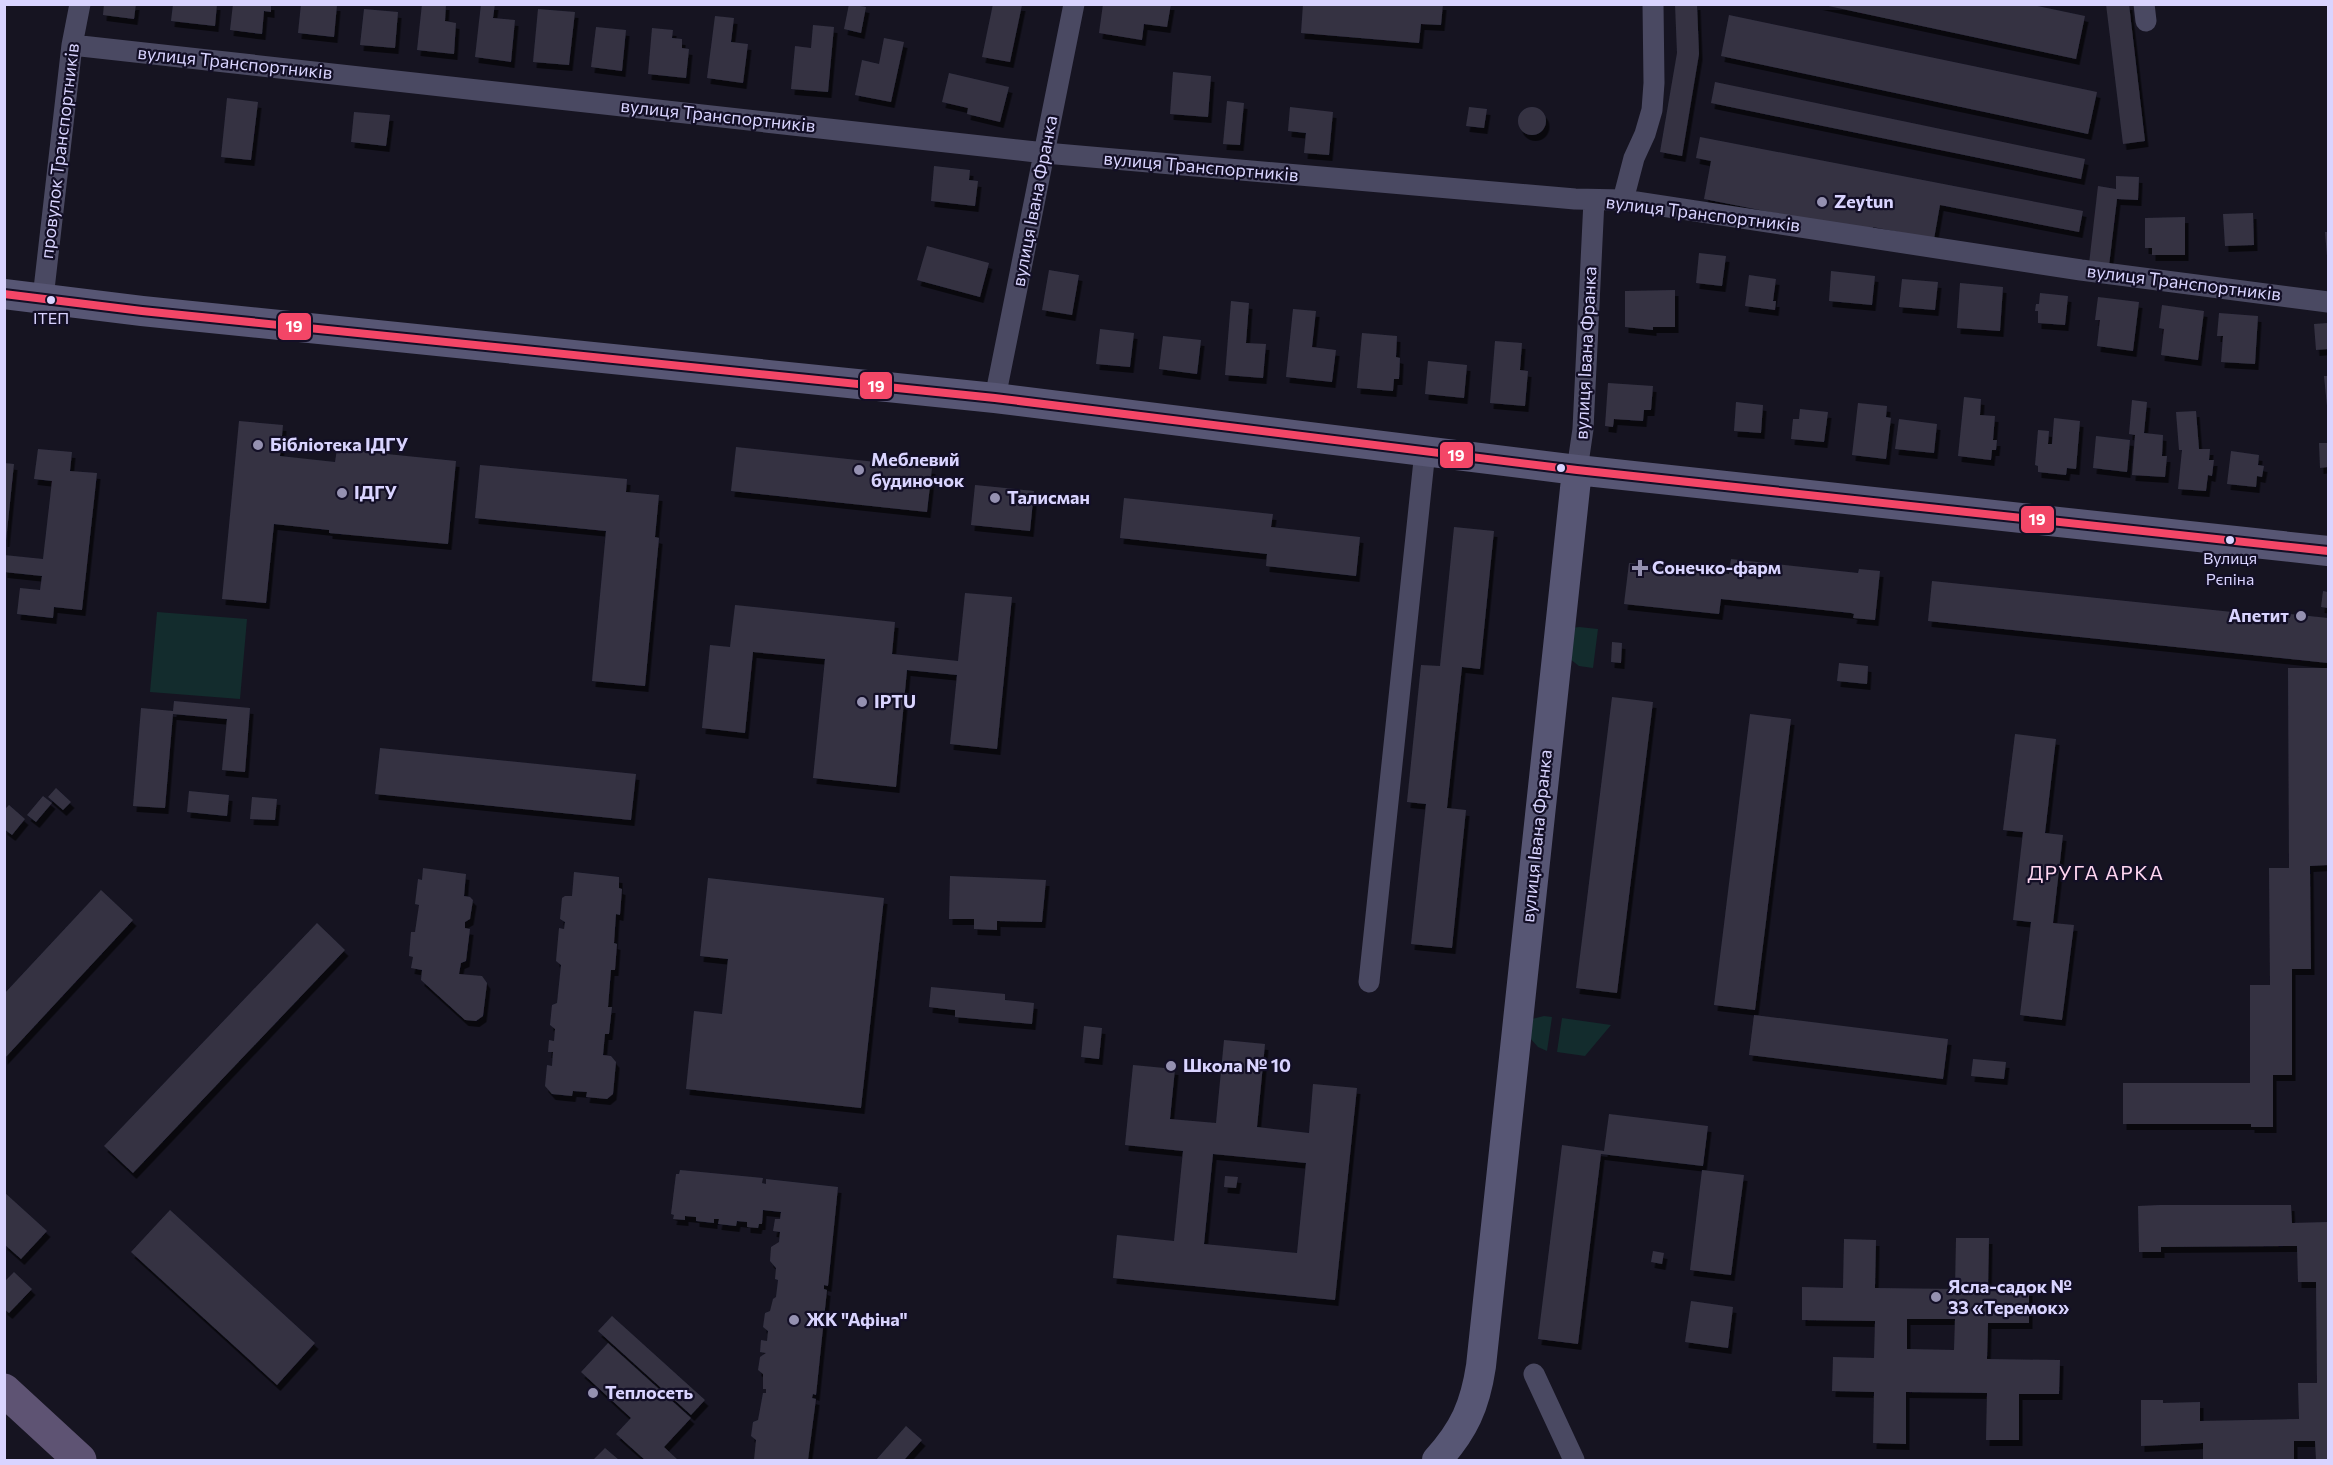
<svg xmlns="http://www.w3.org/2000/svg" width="2333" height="1465" font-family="Commissioner,sans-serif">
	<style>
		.green { fill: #132c2d }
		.building { fill: #343243; fill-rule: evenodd; filter: url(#shadow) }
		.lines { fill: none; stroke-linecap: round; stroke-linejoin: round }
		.street { stroke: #4a4962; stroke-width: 21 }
		.secondary { stroke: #575674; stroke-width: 30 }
		.primary { stroke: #5e5373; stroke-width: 33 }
		.bus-1-casing { stroke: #130f26; stroke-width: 12 }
		.bus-1 { stroke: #f34667; stroke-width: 8 }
		.poi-dot { fill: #9591b1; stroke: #130f26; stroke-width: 2 }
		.bus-dot { fill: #d9d4ff; stroke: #130f26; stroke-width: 2 }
		.labels { text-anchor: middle; stroke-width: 4.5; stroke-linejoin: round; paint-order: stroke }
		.bus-label { font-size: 16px; fill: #d9d4ff; stroke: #130f26 }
		.street-label { font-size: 18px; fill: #d9d4ff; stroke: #130f26 }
		.poi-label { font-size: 18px; font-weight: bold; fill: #d9d4ff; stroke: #130f26; text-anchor: start }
		.neighbourhood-label { font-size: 20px; letter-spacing: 1.5px; fill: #ffd6f0; stroke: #130f26 }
		.line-badge { stroke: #130f26; stroke-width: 2 }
		.badge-label { font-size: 16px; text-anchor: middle; font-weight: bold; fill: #fff }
	</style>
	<defs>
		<filter id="shadow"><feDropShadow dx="3.5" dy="6" stdDeviation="0" flood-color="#0009"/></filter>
	</defs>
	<rect width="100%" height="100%" fill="#161421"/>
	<!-- green -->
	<path class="green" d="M157,612L247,619L240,699L150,692Z
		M1579,627L1598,629L1593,668L1579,666L1570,659L1572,628Z
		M1544,1016L1552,1017L1547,1051L1538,1047L1529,1037L1532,1019Z
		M1562,1018L1611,1025L1585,1056L1557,1052Z"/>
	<!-- building -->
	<path class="building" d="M104,4H136L134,19L103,15Z
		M173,4H217L215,26L171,21Z
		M233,4H271V12L264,11L262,34L230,30Z
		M301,4L337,5L334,37L298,33Z
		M422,4H446L445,21L456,23L454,54L417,50Z
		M481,4H495L493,18L515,20L511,62L475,57Z
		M849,4L866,7L861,33L844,29Z
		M993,4L1022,5L1010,62L982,57Z
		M1103,4H1171L1167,27L1144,24L1142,40L1099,33Z
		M1303,4H1443L1441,25L1421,24L1419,43L1301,33Z
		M1675,4H1697L1699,54L1682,156L1660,152L1677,53Z
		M1819,4H2028L2085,16L2076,59Z
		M2106,4H2129L2145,141L2123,144Z
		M364,9L398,12L395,48L360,45Z
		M538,9L575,12L569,65L533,62Z
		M1729,15L2097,92L2088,134L1721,56Z
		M715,16L734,18L731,42L748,44L743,83L707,78Z
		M813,25L834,27L828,92L791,89L795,46L811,48Z
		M596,27L626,30L622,71L591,67Z
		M652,28L673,30L672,38L682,39V48L689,49L686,78L648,74Z
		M884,38L904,42L891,102L855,95L862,60L879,64Z
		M1173,72L1211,76L1208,117L1170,114Z
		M949,73L1009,87L1000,122L967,114L968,108L942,102Z
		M1715,82L2085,159L2081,179L1711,103Z
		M227,98L258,102L251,160L221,157Z
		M1227,101L1244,103L1240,145L1223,144Z
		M1290,107L1333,112L1329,155L1304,153L1306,133L1288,131Z
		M1469,107L1487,109L1484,128L1466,126Z
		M1518 121a14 14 0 1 1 28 0a14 14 0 1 1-28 0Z
		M354,112L390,115L386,146L351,142Z
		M1700,137L2083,211L2079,232L1940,205L1934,239L1873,227L1872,232L1704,199L1711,161L1696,158Z
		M934,166L970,170L969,180L978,181L975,206L931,201Z
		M2116,176L2139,177L2138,200L2117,199L2109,266L2089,264L2098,186L2116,189Z
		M2253,213L2254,245L2225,246L2223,214Z
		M2185,217V255H2152V248H2145V218Z
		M2325,232H2328V256H2327Z
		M927,246L989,263L980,297L917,280Z
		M1699,253L1726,256L1722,286L1696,283Z
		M1049,270L1079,275L1072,315L1042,310Z
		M1831,271L1875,276L1872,305L1829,301Z
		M1749,275L1776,279L1773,301H1776L1775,310L1745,306Z
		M1902,279L1938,282L1935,310L1899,307Z
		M1960,283L2003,287L2000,331L1957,328Z
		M1675,290V327H1653V330L1625,327V291Z
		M2040,293L2068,296L2065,325L2038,323V311H2035L2036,304H2039Z
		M2098,297L2139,302L2133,351L2097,346L2100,320H2095Z
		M1231,301L1249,303L1246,343L1266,344L1263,378L1225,375Z
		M2162,305L2204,311L2198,360L2161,355L2164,329L2159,328Z
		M1293,309L1316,311L1312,347L1336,350L1332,382L1286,377Z
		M2219,313L2258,316L2255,364L2221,362L2223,336H2217Z
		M2328,323V349L2316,350L2314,324Z
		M1100,329L1134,333L1130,367L1096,364Z
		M1362,333L1397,336L1396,357L1400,358L1399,379H1394L1393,391L1357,388Z
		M1163,336L1201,340L1197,374L1159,369Z
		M1495,341L1522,343L1520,370L1528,371L1525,406L1490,403Z
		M1428,361L1467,365L1464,398L1425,394Z
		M2324,376H2328V406H2327Z
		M1608,383L1653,386L1651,410H1644L1643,421L1614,419L1613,427L1605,426Z
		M1964,397L1981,399L1980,415L1995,416L1993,440H1997L1996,450H1992L1991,460L1958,456Z
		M2132,400L2147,402L2144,433L2163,435L2162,456H2167L2165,477L2132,475L2135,435L2129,434Z
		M1736,402L1763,405L1761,433L1734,431Z
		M1858,403L1887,406L1886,417L1891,418L1886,459L1852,455Z
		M1800,409L1828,412L1824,442L1791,439L1793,419H1799Z
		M2196,411L2199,449H2210L2209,460H2214L2212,476L2208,475L2206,491L2178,489L2182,450H2179L2176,412Z
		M2054,418L2080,421L2076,469L2067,468L2066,475L2038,472V466L2035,465L2038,430L2049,431L2048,444H2052Z
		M1899,419L1937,424L1934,453L1895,449Z
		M239,421L283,425L280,456L335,462L337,449L456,461L448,544L329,533V530L274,524L266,603L222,599Z
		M2096,436L2130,440L2127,472L2093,468Z
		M2319,443H2328V467L2320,468Z
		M736,447L932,468L927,512L731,491Z
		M38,449L72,452L70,471L97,473L82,610L54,607L53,618L17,614L20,588L40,590L42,576L4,572V555L43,559L52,481L34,479Z
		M2231,451L2259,455L2258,465L2264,466L2262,477L2257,476L2256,487L2227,484Z
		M4,463L14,464L6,541H4Z
		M480,465L627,479L626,492L659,495L655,537L659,538L645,686L592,681L606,531L475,518Z
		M975,485L1034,491L1030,531L971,525Z
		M1124,498L1273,514L1271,527L1360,537L1356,576L1266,566L1267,554L1120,538Z
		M1454,527L1494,531L1480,669L1462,667L1447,808L1466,810L1452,948L1411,944L1426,804L1407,802L1421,665L1440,666Z
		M1731,559L1858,573L1859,569L1880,571L1875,620L1853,618L1854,614L1851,613L1721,599L1719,614L1624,604L1629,563L1729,574Z
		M1932,581L2290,618V614L2328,618V663L1928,621Z
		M2323,591L2328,592V608L2321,607Z
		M965,593L1012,597L997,749L950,744L957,675L907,670L896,787L813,778L825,659L753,652L745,733L702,728L710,645L730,647L735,605L895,622L892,654L958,661Z
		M1612,642L1622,643L1621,663L1611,662Z
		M1839,663L1868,666L1867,684L1837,681Z
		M2288,668H2328V865L2310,866L2311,969H2292V1075H2273V1127H2251V1124H2123V1083H2250V985H2270L2269,868H2289Z
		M1612,697L1653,702L1617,993L1576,988Z
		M174,701L250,708L245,772L222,770L227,719L173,714L165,808L133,806L141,708L173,711Z
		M1750,714L1791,719L1755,1010L1714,1005Z
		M2015,734L2056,739L2045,833L2063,835L2053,923L2074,925L2062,1020L2020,1015L2031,922L2013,920L2023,832L2003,830Z
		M380,748L636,774L631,820L375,794Z
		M56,788L71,802L63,810L48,797Z
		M189,791L229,795L227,816L187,812Z
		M43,796L52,803L36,822L27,815Z
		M252,797L277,799L275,820L250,819Z
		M9,805L25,819L12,835L4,829V810Z
		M423,868L466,874L464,896L470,897L473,900L470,919L465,922V928L470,929L466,961L461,963L459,974L482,976L487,983L483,1016L476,1021L465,1020L421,980L422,970L411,968L413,957L409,956L411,932H415L419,905L415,904L418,879L422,880Z
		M574,872L619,877V888L622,889L620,915L616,914L614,943L617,944L615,970H611L608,1007H612L609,1034H605L603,1055L611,1056L616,1062L613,1094L607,1099L586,1097L587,1092L573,1091L572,1096L552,1094L545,1086L547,1065L552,1066L553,1052H548L549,1040L554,1041L555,1029L550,1025L552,1005L557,1003L561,965L556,961L559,928L564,929L565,922L560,919L562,898L565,896H572Z
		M950,876L1046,880L1042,922L997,921V930L974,929V919H949Z
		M708,878L884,898L861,1108L686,1089L694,1011L722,1014L728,959L700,956Z
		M101,890L133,920L4,1059V994Z
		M317,923L345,950L133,1173L104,1146Z
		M931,987L1005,994V1000L1034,1003L1032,1024L955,1017V1010L929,1007Z
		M1754,1015L1948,1039L1943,1079L1749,1055Z
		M1084,1026L1102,1028L1099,1059L1081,1057Z
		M1224,1040L1265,1044L1257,1127L1309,1133L1313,1084L1357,1088L1335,1300L1113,1278L1117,1235L1174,1241L1183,1151L1125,1145L1133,1065L1175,1069L1170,1119L1216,1123ZM1213,1154L1306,1163L1297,1253L1204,1244Z
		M1973,1059L2006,1062L2004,1079L1971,1076Z
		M1609,1114L1708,1126L1703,1166L1601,1154L1578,1344L1538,1339L1562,1145L1604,1151Z
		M680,1170L763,1178L762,1183L766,1184V1179L838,1187L828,1286L824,1285V1289L827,1290L816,1395L813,1394L812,1398L816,1399L808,1460H754L756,1440L751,1436L753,1422L758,1420L763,1393H766V1389H763V1374L758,1370L760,1357L766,1353L760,1352L761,1340L767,1341L768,1331L763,1327L765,1313L770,1311L773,1299L776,1297L778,1280L775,1279L776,1268L770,1261L771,1247L779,1242L780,1232L773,1231L775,1219H780L781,1212L763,1210L762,1224H759L758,1228L747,1227V1222L737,1221L736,1226L718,1224L719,1219H714V1223L696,1221V1217L685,1216V1220L673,1219L674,1215L671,1214L676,1174H679Z
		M1702,1170L1744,1175L1731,1275L1690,1270Z
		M1225,1176L1238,1177L1236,1188L1224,1187Z
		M4,1192L47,1231L21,1259L4,1244Z
		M2160,1205H2291L2292,1223L2328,1222V1460H2316L2315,1441H2294V1460H2203V1443L2141,1446V1400H2163V1403L2200,1402V1421L2299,1419L2298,1383H2317L2316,1282H2298L2297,1246L2161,1247V1252H2139L2138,1206Z
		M170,1210L315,1343L277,1385L131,1252Z
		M1956,1238H1989L1988,1289L2029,1290V1323H1988L1987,1359L2060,1360L2059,1394H2019V1440H1986L1987,1393L1906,1392V1444L1873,1443L1874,1392L1832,1391L1833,1357L1874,1358L1875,1321L1802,1320V1287L1843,1288L1844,1239L1876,1240L1875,1288L1955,1289ZM1907,1319H1955L1954,1350L1907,1349Z
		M1653,1251L1664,1253L1662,1264L1651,1262Z
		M14,1272L32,1289L9,1313L4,1309V1282Z
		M1691,1301L1733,1307L1728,1348L1685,1342Z
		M612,1316L705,1400L691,1415L598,1331Z
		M608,1343L691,1418L664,1447L678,1460H645L616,1434L631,1418L581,1372Z
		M906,1426L922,1440L904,1460H876Z
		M605,1448L619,1460H593Z"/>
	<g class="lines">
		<!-- street -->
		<path class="street" d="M2144,4L2146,21
			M72,45L1045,153L1575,199L1623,200L2081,270L2328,302
			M1623,200L1634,158L1645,134L1652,110L1654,83L1653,4
			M43,298L72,45L80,4
			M995,398L1074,4
			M1577,470L1583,429L1594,200
			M1369,982L1425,451
			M1534,1374L1574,1460"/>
		<!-- secondary -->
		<path class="secondary" d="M4,294L142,311L995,398L1577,470L2328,551
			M1437,1460C1464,1430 1475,1406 1481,1366L1577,470"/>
		<!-- primary -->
		<path class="primary" d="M4,1390L80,1460"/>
		<!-- bus-1 casing -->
		<g class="bus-1-casing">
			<path id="bus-1" d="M4,294L142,311L995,398L1577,470L2328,551"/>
		</g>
		<!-- bus-1 -->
		<use href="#bus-1" class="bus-1"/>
	</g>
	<!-- markers -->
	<g class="poi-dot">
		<circle cx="1822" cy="202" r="6"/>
		<circle cx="258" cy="445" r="6"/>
		<circle cx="859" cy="470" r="6"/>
		<circle cx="342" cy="493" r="6"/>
		<circle cx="995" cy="498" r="6"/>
		<path d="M1637 559h6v6h6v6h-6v6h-6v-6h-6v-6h6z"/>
		<circle cx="2301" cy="616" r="6"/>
		<circle cx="862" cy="702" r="6"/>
		<circle cx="1171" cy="1066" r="6"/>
		<circle cx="1936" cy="1297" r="6"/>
		<circle cx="794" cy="1320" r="6"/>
		<circle cx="593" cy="1393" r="6"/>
	</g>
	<g class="bus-dot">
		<circle cx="51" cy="300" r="5"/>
		<circle cx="1561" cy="468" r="5"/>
		<circle cx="2230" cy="540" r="5"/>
	</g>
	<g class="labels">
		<!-- bus labels -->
		<g class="bus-label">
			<text x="51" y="324">ІТЕП</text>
			<text x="2230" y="564">Вулиця<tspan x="2230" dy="21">Рєпіна</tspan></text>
		</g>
		<!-- street labels -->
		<g class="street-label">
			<text transform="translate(235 63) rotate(6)" y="6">вулиця Транспортників</text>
			<text transform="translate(718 116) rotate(6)" y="6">вулиця Транспортників</text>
			<text transform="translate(60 151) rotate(-83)" y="6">провулок Транспортників</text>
			<text transform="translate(1201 167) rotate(5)" y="6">вулиця Транспортників</text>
			<text transform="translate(1035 201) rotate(-79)" y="6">вулиця Івана Франка</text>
			<text transform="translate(1703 214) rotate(7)" y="6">вулиця Транспортників</text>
			<text transform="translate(2184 283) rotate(7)" y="6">вулиця Транспортників</text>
			<text transform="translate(1586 353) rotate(-87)" y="6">вулиця Івана Франка</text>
			<text transform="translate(1537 836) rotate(-84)" y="6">вулиця Івана Франка</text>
		</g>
		<!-- poi labels -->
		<g class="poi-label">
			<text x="1834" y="208">Zeytun</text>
			<text x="270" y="451">Бібліотека ІДГУ</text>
			<text x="871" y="466">Меблевий<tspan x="871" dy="21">будиночок</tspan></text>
			<text x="354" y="499">ІДГУ</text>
			<text x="1007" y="504">Талисман</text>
			<text x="1652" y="574">Сонечко-фарм</text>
			<text x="2289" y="622" text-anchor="end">Апетит</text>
			<text x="874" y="708">IPTU</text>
			<text x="1183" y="1072">Школа № 10</text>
			<text x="1948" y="1293">Ясла-садок №<tspan x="1948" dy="21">33 «Теремок»</tspan></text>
			<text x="806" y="1326">ЖК "Афіна"</text>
			<text x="605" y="1399">Теплосеть</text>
		</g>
		<!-- neighbourhood labels -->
		<g class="neighbourhood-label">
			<text x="2096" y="880">ДРУГА АРКА</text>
		</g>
	</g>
	<g class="line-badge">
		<rect x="277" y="312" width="35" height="29" rx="6" fill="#f34667"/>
		<rect x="859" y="371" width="34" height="29" rx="6" fill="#f34667"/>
		<rect x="1439" y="441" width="35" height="28" rx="6" fill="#f34667"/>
		<rect x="2020" y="505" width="35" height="29" rx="6" fill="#f34667"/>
	</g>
	<g class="badge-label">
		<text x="294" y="332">19</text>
		<text x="876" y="392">19</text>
		<text x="1456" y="461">19</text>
		<text x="2037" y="525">19</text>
	</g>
	<!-- border -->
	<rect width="2333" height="1465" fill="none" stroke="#d9d4ff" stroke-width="12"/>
</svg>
